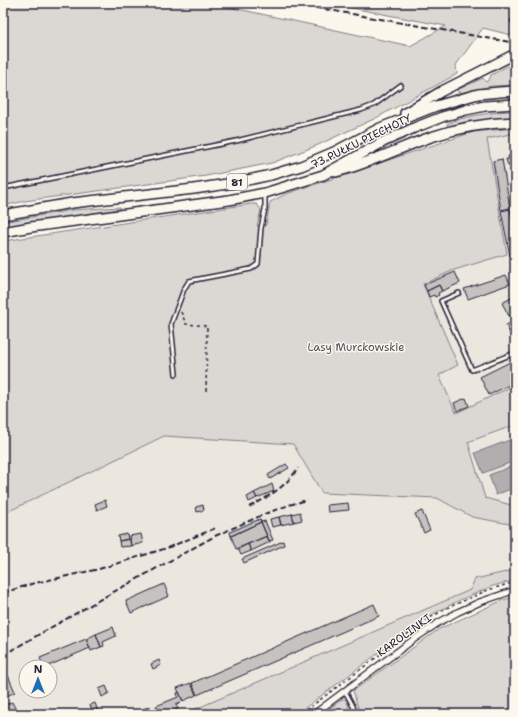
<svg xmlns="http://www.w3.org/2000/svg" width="518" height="717" font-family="'Shantell Sans',sans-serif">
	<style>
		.built { fill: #ebe7df; fill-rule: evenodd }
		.green { fill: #dbd8d3; stroke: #7e7d87 }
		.water { fill: #b1aeb0; stroke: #787681 }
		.building { fill: #c6c2c0; stroke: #22223b }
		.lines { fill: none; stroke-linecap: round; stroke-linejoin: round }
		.lane-casing { stroke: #22223b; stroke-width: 6 }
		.street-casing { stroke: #22223b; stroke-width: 8 }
		.primary-casing { stroke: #22223b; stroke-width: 12 }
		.path { stroke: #22223b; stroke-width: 1.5; stroke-dasharray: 3 3; stroke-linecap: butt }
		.lane { stroke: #fbf7ec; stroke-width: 3 }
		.street { stroke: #fbf7ec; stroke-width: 5.5 }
		.primary { stroke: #fbf7ec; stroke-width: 9 }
		.rail { stroke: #22223b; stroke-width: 2; stroke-dasharray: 6 3; stroke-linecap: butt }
		.labels { text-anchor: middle; stroke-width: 3; stroke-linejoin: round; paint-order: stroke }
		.shield { fill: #fbf7ec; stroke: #636270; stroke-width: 1 }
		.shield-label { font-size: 10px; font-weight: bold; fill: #22223b }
		.street-label { font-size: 11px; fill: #22223b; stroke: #fbf7ec }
		.park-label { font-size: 11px; fill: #505061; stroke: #fbf7ec }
	</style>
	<rect width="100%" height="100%" fill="#fbf7ec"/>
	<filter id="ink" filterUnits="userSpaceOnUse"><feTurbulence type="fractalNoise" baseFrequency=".025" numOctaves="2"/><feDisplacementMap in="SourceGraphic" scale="8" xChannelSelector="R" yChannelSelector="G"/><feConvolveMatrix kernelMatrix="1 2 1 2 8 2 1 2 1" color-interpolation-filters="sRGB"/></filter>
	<g filter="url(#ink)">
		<!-- built -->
		<path class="built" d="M515,133V385L456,414L439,374L458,365L423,284L454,270L507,254L487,139Z
			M515,425V506L485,498L468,442Z
			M164,436L293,444L322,493L437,498L472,517L515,525V570L475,579L470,590L184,714H3V514ZM26,667H50V691H26Z"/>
		<!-- green -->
		<path class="green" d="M3,3H210L410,46L446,26L325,3H515V36L483,28L456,65L457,74L376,118L318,145L272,163L206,176L25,201L3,206Z
			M515,62V85L492,86L459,93L457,90L483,78L486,82C489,81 490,78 491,75Z
			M508,111H515V118L448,128L447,124C462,116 491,113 508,111Z
			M515,128V133L487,139L507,254L454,270L423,284L458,365L439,375L456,413L515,385V425L468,442L485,498L515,506V525L472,517L437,498L322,493L293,444L164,436L3,514V241L251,204H257L261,210L257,226L266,225L270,202L286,194L473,132Z
			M120,207V209L3,227V222L72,210Z
			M515,570V580L493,586L460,600L433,614L408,631L297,714H184L470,590L475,579Z
			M515,597V714H358L359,711L353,691L439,629L503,600Z
			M342,699H345L347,702L351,714H322Z"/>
		<!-- water -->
		<path class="water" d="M515,438V461L483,473L475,453Z
			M515,465V487L496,495L489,475Z"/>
		<!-- building -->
		<path class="building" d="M515,155V165L508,166L506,159H509L508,156Z
			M502,159L510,208L501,210L493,161Z
			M510,209L515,231V255L510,256L501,211Z
			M455,272L460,283L442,291L439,285L427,291L424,285Z
			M506,275L510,284L468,299L464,289Z
			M439,285L442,291L438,293L439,295L435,297L434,295L429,297L427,291Z
			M515,296V312L509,316L502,303Z
			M515,321V334L511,336L506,325Z
			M510,362L515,373V382L489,395L480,377Z
			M466,398L469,406L457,411L454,403Z
			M286,464L289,468L270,479L268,475Z
			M272,484L274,491L257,498L254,493Z
			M254,493L257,498L249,502L247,497Z
			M105,500L107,506L97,510L95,504Z
			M348,503L349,510L328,512L327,505Z
			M203,505L204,510L197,512L196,507Z
			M422,511L430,530L424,533L415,514Z
			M300,512L302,520L294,522L292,514Z
			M292,514L294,522L281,525L279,517Z
			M279,517L281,525L272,527L270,519Z
			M260,519L261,522L231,536L230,532Z
			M265,521L273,540L269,541L261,522Z
			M261,522L267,536L236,549L231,536Z
			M127,534L128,539L119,541L118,536Z
			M141,534L143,543L131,546L129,536Z
			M267,536L270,542L251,551L248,544Z
			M130,539L131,546L120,547L119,541Z
			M283,541L284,545L244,563L242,559Z
			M248,544L251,551L241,555L238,549Z
			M164,584L169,596L131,613L126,601Z
			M374,604L379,616L197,695L192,683Z
			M113,627L116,636L103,642L104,646L101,647L96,634Z
			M96,634L101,647L91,651L86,639Z
			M86,639L90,648L46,667H44L40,658Z
			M159,660L161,665L153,669L151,664Z
			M7,673L15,692L3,698V675Z
			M191,683L196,695L183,701L177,688Z
			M106,686L109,693L102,697L99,689Z
			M179,692L183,701L176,704L178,709L165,714H159L156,706L178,697L177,693Z
			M12,702L18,714H3V706Z
			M95,703L99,714H94L90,705Z
			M150,706L154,714H132Z"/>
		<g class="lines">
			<!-- lane casing -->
			<g class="lane-casing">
				<path id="lane" d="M513,21L515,22
					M3,188L236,141L361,110L374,105L401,85
					M459,293L441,301L472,370L515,353
					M176,374L171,324L184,289L189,281L251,269L258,264L261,228L265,209V195
					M345,691L353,706L355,714"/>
			</g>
			<!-- street casing -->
			<g class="street-casing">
				<path id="street" d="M314,714L413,640L438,623L458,612L480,602L515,590"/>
			</g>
			<!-- primary casing -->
			<g class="primary-casing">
				<path id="primary" d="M405,113L442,91L515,54
					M336,172C368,164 399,148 431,137C457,128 487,123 515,122
					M3,215L72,203L194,189L234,183L271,175L301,166L334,152L380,128L436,106L478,94L500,92L515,91
					M3,232L31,227L229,200L265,193L323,175L383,142L414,128L442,117L466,110L485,106L515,104"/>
			</g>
			<!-- path -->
			<path class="path" d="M181,312L186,324L207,326L206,394
				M301,714L425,621L445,609L488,590L515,582"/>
			<!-- lane -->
			<use href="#lane" class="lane"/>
			<!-- street -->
			<use href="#street" class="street"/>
			<!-- primary -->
			<use href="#primary" class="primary"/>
			<!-- rail -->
			<path class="rail" d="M290,3L515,43
				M249,507C268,497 286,487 298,468
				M3,593L31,584L99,569L167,548L216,528
				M3,655L108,595L215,536L267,513L289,505L307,500"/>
		</g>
	</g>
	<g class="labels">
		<!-- shield labels -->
		<rect class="shield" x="227" y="174" width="20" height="16" rx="3"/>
		<g class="shield-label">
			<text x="237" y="186">81</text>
		</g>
		<!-- street labels -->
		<g class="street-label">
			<text transform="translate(361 141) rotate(-26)" y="4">73 PUŁKU PIECHOTY</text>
			<text transform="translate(404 635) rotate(-36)" y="4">KAROLINKI</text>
		</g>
		<!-- park labels -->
		<g class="park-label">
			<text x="356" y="351">Lasy Murckowskie</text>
		</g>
	</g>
	<!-- margin -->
	<rect width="518" height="717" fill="none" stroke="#fbf7ec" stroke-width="16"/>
	<rect x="8" y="8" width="502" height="701" fill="none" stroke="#22223b" stroke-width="1.5" filter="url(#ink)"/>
	<!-- north arrow -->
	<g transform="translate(38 679)"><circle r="19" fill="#fbf7ec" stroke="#a4a2a5"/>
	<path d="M0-3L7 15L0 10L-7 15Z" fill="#1f6fb2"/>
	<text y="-6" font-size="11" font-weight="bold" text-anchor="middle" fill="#22223b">N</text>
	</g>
</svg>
